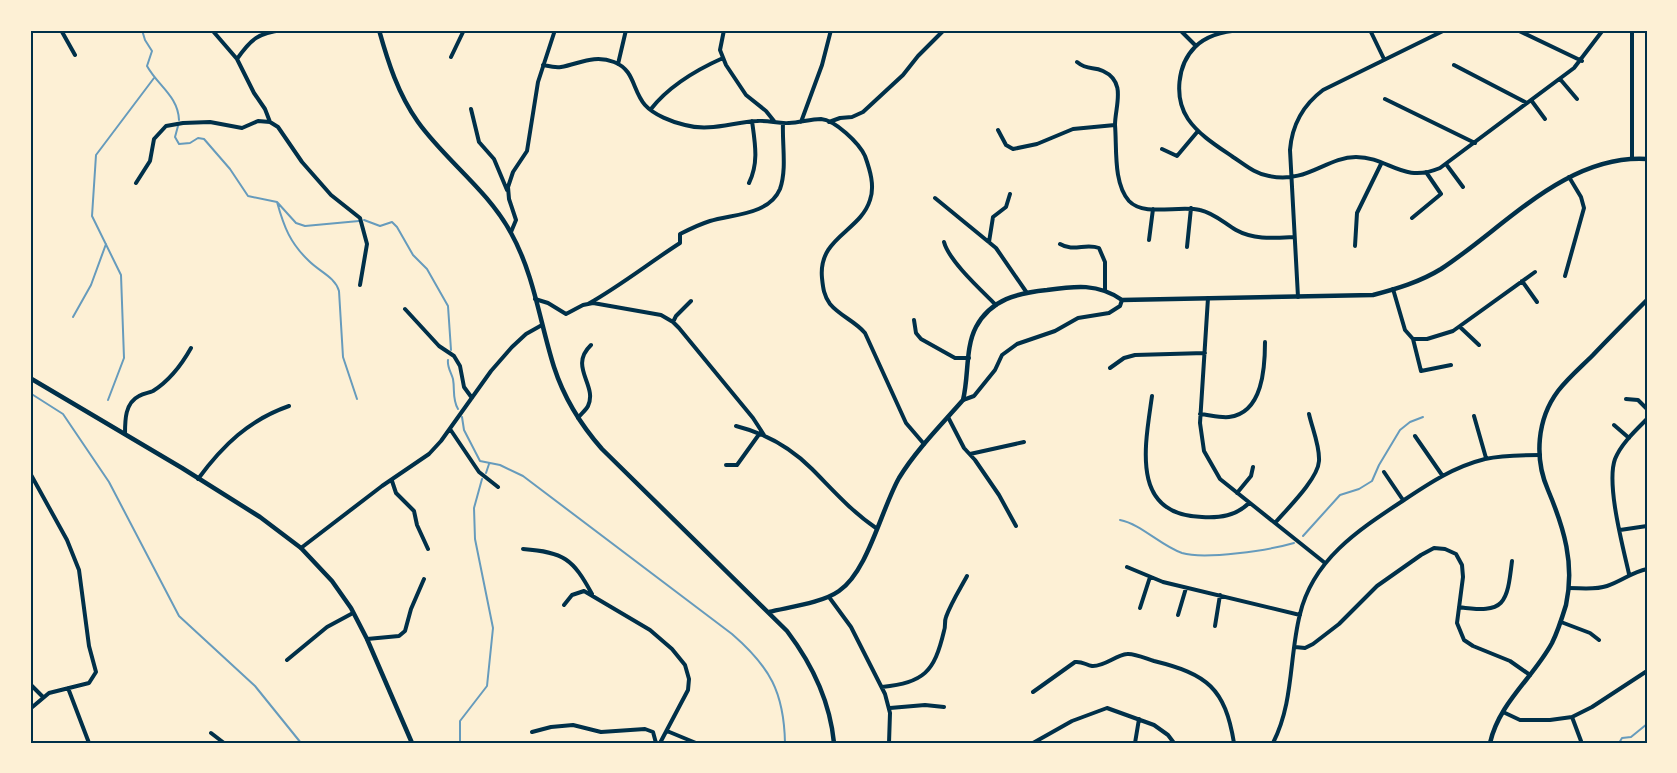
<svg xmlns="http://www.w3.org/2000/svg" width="1677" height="773" font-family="Figtree,sans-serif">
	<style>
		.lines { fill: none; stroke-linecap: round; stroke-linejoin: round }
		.stream { stroke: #669bbc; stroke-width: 2 }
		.minor { stroke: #003049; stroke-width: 4 }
		.tertiary { stroke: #003049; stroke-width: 4.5 }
		.neatline { fill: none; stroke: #003049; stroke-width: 2 }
	</style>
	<rect width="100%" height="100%" fill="#fdf0d5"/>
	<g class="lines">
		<!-- stream -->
		<path class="stream" d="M142,30L145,40L152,51L147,66C158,86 178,96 179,120
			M178,126L175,137L179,144L190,143L198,138L204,139L230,169L248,196L277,202L296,223L305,226L359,221
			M277,202C284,227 290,243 309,261C320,272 335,277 339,291L343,357L357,399
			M364,220L380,226L392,222L397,227L413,255L427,269L448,306L451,350
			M73,317L91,285L106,244
			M448,360C447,367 451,372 453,379C455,390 452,399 458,409
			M30,393L63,414L109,482L179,616L255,686L301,743
			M108,400L124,358L121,275L92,216L96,155L154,78
			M462,417L464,430L480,461L500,465L523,476L732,634C770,667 784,692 785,743
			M486,473L489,464
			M1120,520C1141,524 1161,546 1182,553C1205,560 1270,550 1294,543
			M1303,536L1340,495L1359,489L1372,481L1379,465L1400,430L1410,422L1423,417
			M460,743V721L487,686L493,628L475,539L474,508L482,479
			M1619,743L1622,738L1631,737L1647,724"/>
		<!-- minor -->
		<path class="minor" d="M61,30L75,55
			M212,30L237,59L254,93L265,109L270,122L278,127L302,162L331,195L360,218L367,244L360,285
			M724,30L720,50L726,65L746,95L766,111L774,121
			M1180,30L1196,46
			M1241,30C1225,31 1207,35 1195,47C1177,65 1174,98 1188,119C1199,135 1217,146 1233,157C1244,164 1255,174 1269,176C1307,184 1326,157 1356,157C1389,157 1402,184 1440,168L1574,68L1603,30
			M1370,30L1384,59
			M1517,30L1582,61
			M451,57L464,30
			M237,59C251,39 258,33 283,30
			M1077,62C1088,71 1093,66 1103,71C1127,82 1115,106 1115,125
			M618,64L626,30
			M543,65C548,66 555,68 561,67C579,64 594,54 614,62C635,70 632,90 645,105C654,115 672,122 685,125C710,132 733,122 757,121C768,120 779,124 789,123C799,123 810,119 821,119C835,120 859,143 865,156C870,170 875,186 870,200C860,232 818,237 822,278C823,288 824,296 830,304C840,316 855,321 865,333L906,423L924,444
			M1454,65L1527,103
			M1560,79L1577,99
			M1385,99L1475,143
			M1531,100L1545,119
			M471,109L479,142L494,159L507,190
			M651,109C669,86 696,70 723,58
			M801,122L822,65L831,30
			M829,122L840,118L852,117L863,112L903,75L918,56L944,30
			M998,130L1006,145L1013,149L1037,144L1073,129L1115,125C1117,148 1113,183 1129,201C1144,217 1179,205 1200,210C1214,213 1224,223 1236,230C1254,240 1274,238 1294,237
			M1162,149L1177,156L1198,131
			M1632,159V30
			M1446,164L1463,187
			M136,183L150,161L154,139L166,126L183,123L210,122L242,128L258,121L270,122
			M749,183C759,163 755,143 752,121
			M935,198L996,248L1027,293
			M1412,218L1441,194L1426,172
			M511,232L516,220L509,199L508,187L513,172L527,151L538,82L555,30
			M1149,240L1153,209
			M944,242C949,261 981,290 996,305
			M989,242L993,217L1006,207L1010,194
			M1060,244C1073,252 1086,243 1099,248L1105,262V290
			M1355,246L1357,213L1381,164
			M1187,247L1191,208
			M1565,276L1584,208L1581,197L1569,177
			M1522,281L1537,302
			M1393,289L1405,330L1413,339H1427L1453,331L1535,272
			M1298,297L1290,150C1292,125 1303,105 1323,90L1445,30
			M1208,298L1200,423L1204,451L1220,479L1325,563
			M535,299L548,303L566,314L583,305L593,303L661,315L673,322L679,328L753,418L764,435
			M588,304C620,286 649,263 680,243V234C690,229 700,224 710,221C733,214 769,215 780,189C787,169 782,144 783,123
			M405,309L439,346L454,356L460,366L464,387L472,398
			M914,320L916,333L921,339L955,358H969
			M673,322L676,316L691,301
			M1460,327L1479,345
			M1413,339L1421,371L1451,365
			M1110,368L1124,358L1135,355L1205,353
			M1152,396C1145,446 1130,515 1202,517C1220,518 1236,516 1249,503
			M1626,399L1638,400L1647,409
			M963,400L974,396L995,370L1002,355L1017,344L1055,331L1078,318L1109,313L1120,306L1122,300
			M1200,414C1210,415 1220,418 1229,417C1263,413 1265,367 1265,342
			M1474,416L1486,458
			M948,417L964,448L975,460L999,495L1016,526
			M578,418C581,414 586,410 588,406C598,385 568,367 591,345
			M1614,425L1629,438
			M736,426C764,433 791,448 812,469C833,490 851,511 876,528
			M450,429L479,472L498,487
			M125,434C125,420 125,403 139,396C144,393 149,393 153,391C169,381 182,364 191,348
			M1415,436L1442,475
			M970,454L1024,442
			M726,465H737L760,433
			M1384,472L1403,500
			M30,473L67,540L79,570L89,646L96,672L89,683L49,693L30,709
			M198,479C223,445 249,420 289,406
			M392,481L396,493L414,511L417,525L428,549
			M1237,493L1251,476L1253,467
			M1275,523C1287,509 1318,479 1319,461C1320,446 1312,428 1309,414
			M1620,530L1647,526
			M301,548L382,486L429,454L441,441L491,371L512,347L526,334L542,325
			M523,549C564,552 573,559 592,594
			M1127,567L1163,582L1300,615
			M1629,574C1623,547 1606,484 1615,459C1621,444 1635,431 1647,419
			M1569,588C1582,588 1595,590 1607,586C1622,581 1632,572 1647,569
			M829,597L851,627L885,694L890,713L889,743
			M564,605L572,595L584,591L650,630L672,649L685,665L689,679L688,690L660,743
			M1459,607C1505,614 1507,604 1512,561
			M1140,608L1150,577
			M1178,615L1186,588
			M1561,622L1590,633L1599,640
			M1215,626L1220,595
			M367,639L399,636L405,631L411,609L424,579
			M1295,647L1305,648L1313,644L1339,624L1377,586L1421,555L1434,548L1445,549L1456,554L1462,565L1463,577L1457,623L1464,640L1473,646L1510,661L1530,675
			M287,660L327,627L353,613
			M30,684L43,697
			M882,687C924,682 934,673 944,631C946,626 944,622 946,617C951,603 960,589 967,576
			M68,688L89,743
			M1033,692L1075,662C1082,661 1086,665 1092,666C1104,667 1116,655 1127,654C1134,653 1147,659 1154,661C1207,674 1225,688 1234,743
			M890,708L925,705L944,707
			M1503,712L1520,720H1550L1572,717L1592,707L1647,671
			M1572,717L1581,741
			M667,731L696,743
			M532,732L551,727L573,725L601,732L645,729L653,732L656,743
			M211,733L224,743
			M1033,743L1072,721L1107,708L1154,725L1168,735L1174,743
			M1135,743L1139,719
			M1273,743C1294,702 1289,657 1300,614C1313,560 1357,531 1401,502C1428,484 1453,467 1485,459C1503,455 1522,455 1540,455"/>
		<!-- tertiary -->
		<path class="tertiary" d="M379,30C388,62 398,94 418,122C446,161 487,189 511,233C534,274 540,323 554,367C564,398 580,424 602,449L787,631C812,664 830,701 834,743
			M30,378L182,468L260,517L301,548L332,581L351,608L367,639L412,743
			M769,612C789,607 822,603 839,591C868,571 881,510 899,478C916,450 942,424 963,400C969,376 965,348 976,327C991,299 1018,293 1047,290C1075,286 1098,283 1122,300L1373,295C1396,289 1420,282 1441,269C1504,228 1566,154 1647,159
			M1490,743C1499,703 1533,678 1552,643C1558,631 1562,618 1566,605C1575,564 1564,528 1548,490C1534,458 1537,419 1558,391C1568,378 1581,367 1593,355C1611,336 1629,318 1647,300"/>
	</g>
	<!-- border -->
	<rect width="1677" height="773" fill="none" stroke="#fdf0d5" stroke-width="63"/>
	<rect x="32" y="32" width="1614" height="710" class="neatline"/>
</svg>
